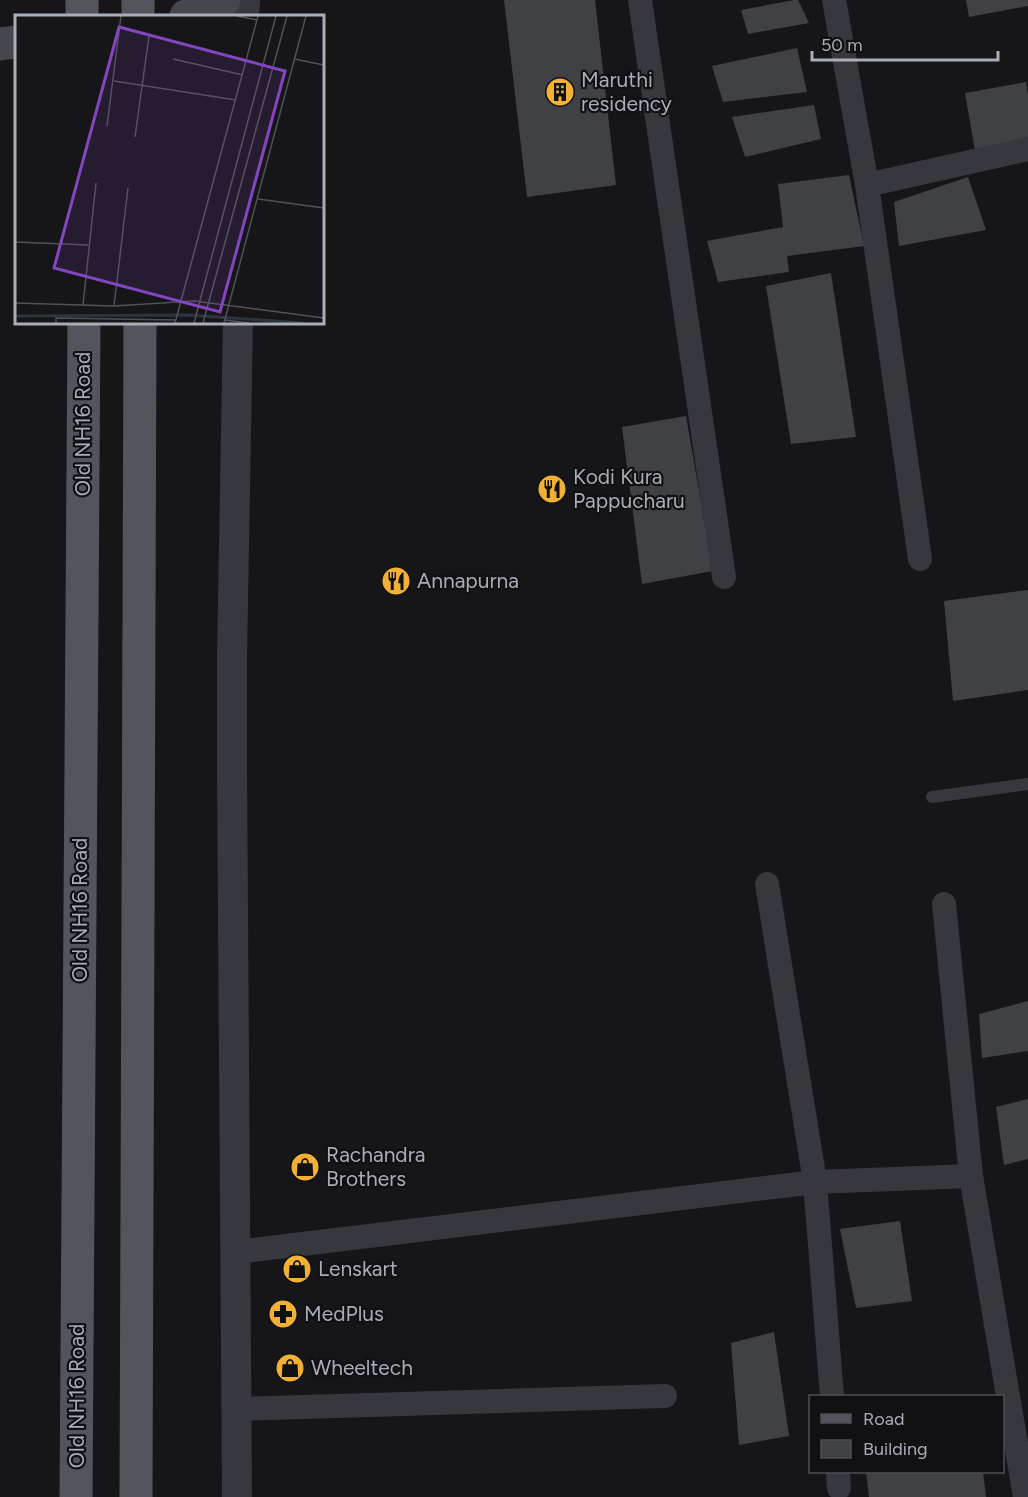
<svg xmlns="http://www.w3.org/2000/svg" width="1028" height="1497" font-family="Figtree,sans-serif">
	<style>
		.building { fill: #404145 }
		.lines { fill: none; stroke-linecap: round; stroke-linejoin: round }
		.service { stroke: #37383d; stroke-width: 12 }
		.minor { stroke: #37383d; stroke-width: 24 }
		.tertiary { stroke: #37383d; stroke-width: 30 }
		.secondary { stroke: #45474d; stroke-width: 33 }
		.primary { stroke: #53555c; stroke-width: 33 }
		.labels { text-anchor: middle; stroke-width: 4.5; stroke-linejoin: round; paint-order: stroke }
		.poi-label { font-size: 21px; fill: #a8adb8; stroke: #111113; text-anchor: start }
		.street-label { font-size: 21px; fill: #a8adb8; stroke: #111113 }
		.inset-river { fill: none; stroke: #2c353c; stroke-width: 3 }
		.inset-road { fill: none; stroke: #505258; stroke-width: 1.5 }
		.view { fill: #8446be; fill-opacity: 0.15; stroke: #8446be; stroke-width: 3 }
		.inset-edge { fill: none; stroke: #a8adb8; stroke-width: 3 }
	</style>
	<rect width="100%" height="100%" fill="#161618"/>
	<!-- building -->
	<path class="building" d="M504,0H595L616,185L527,197Z
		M794,0H798L809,23L748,34L741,10Z
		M966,0H1028V6L969,17Z
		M797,48L807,92L723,102L712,66Z
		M1026,82L1028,96V141L975,151L965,93Z
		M814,105L821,139L745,157L732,117Z
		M849,175L864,246L787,256L789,272L718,282L707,241L783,227L778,184Z
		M968,177L986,230L899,246L894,202Z
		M831,273L856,437L791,444L766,286Z
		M686,416L713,571L642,584L622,427Z
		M1028,590V690L953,701L944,601Z
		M1028,1001V1051L982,1058L979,1014Z
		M1028,1099V1159L1004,1165L996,1107Z
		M900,1221L912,1301L856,1308L840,1229Z
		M774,1332L789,1436L739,1445L731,1343Z
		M866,1472H983L986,1497H869Z"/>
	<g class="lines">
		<!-- service -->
		<path class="service" d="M932,797L1028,784"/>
		<!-- minor -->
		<path class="minor" d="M640,0L724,577
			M834,0L867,185L920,559
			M867,185L1028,149
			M767,884L815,1182L832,1396
			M944,904L971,1176L1025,1497
			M236,1252L815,1182L971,1176
			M236,1409L665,1396
			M838,1472L839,1488"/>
		<!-- tertiary -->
		<path class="tertiary" d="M244,16L245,0
			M237,1497L232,768V657L238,322"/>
		<!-- secondary -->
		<path class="secondary" d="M186,16L213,7L224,0
			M0,44L16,42"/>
		<!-- primary -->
		<path class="primary" d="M82,0V16
			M138,0V16
			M76,1497L84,322
			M136,1497L140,322"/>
	</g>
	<!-- icons -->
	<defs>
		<g id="building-disc" transform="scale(1.5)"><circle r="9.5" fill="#f2b134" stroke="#111113"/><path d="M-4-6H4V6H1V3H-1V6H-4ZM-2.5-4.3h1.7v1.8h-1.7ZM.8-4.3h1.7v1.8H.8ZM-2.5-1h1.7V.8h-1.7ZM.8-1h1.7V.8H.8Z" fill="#111"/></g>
		<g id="restaurant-disc" transform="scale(1.5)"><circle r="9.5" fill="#f2b134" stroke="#111113"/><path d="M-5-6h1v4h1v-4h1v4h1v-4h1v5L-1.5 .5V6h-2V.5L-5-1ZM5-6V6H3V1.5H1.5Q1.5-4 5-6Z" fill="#111"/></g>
		<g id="shop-disc" transform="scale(1.5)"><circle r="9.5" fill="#f2b134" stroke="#111113"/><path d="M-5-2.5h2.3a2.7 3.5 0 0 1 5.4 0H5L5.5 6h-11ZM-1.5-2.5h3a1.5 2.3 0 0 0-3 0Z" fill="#111"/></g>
		<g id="pharmacy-disc" transform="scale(1.5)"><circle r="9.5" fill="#f2b134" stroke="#111113"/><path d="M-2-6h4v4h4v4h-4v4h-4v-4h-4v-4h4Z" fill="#111"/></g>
	</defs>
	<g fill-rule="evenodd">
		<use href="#building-disc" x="560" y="92"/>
		<use href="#restaurant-disc" x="552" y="489"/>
		<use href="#restaurant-disc" x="396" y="581"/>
		<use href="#shop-disc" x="305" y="1167"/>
		<use href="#shop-disc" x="297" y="1269"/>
		<use href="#pharmacy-disc" x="283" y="1314"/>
		<use href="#shop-disc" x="290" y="1368"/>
	</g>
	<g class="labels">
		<!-- poi labels -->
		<g class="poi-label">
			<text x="581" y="87">Maruthi<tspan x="581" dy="24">residency</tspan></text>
			<text x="573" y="484">Kodi Kura<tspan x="573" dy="24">Pappucharu</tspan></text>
			<text x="417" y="588">Annapurna</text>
			<text x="326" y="1162">Rachandra<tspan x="326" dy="24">Brothers</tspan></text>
			<text x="318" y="1276">Lenskart</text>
			<text x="304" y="1321">MedPlus</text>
			<text x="311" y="1375">Wheeltech</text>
		</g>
		<!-- street labels -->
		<g class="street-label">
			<text transform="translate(83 424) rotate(-90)" y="7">Old NH16 Road</text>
			<text transform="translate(80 910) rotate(-90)" y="7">Old NH16 Road</text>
			<text transform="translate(77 1396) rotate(-90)" y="7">Old NH16 Road</text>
		</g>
	</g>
	<!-- overview -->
	<g transform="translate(15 15)">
		<rect width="309" height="309" fill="#161618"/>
		<path class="inset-river" d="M0,301L173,300L288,308"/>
		<path class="inset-road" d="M222,1L242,5M158,44L228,60M279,44L309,50M99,66L221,85M92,111L106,1M120,122L134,21M243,184L309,193M1,227L73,230M0,288L99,291L179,286L309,303M68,290L81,168M99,291L113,173M210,305L234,308M41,308V303L161,305M160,308L243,1M179,308L261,1M188,308L272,1M209,308L291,1"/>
		<path class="view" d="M104,12L270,56L205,297L39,253Z"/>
		<rect width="309" height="309" class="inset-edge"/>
	</g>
	<!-- legend -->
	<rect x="809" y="1395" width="195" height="78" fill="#111113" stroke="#4d4f55" stroke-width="1.5"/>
	<rect x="821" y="1414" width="30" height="9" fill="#53555c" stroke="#4d4f55" stroke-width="1.5"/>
	<text x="863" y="1425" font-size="18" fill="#a8adb8">Road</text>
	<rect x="821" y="1440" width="30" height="18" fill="#404145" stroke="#4d4f55" stroke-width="1.5"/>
	<text x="863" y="1455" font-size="18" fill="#a8adb8">Building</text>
	<!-- scale -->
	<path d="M812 51v9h186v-9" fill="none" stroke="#a8adb8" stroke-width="3"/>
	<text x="821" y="51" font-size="18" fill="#a8adb8" stroke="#111113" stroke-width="4.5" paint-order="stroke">50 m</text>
</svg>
